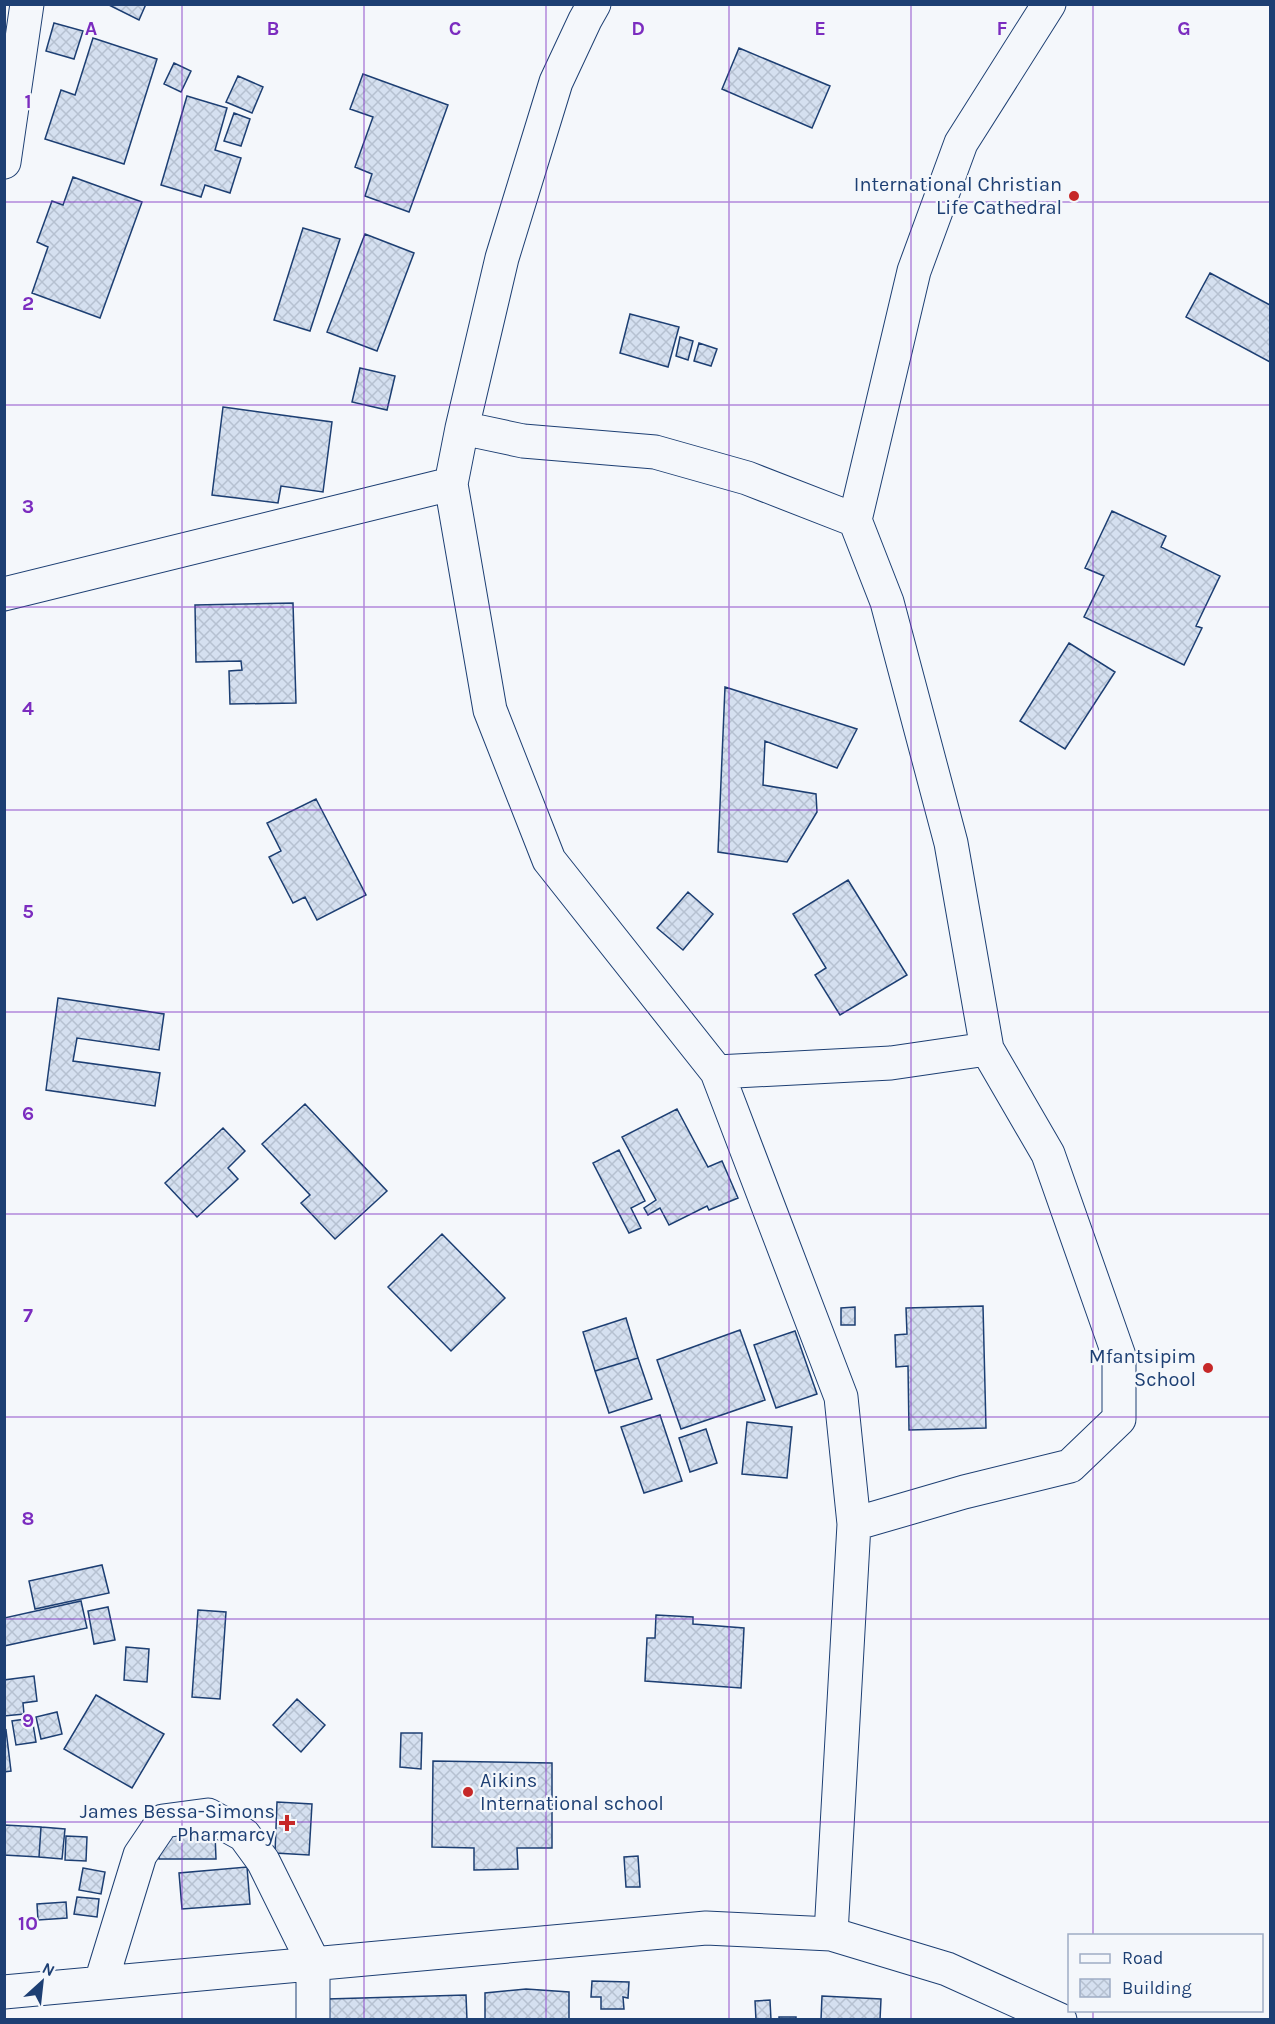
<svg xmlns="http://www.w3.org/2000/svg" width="1275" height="2024" font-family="Karla,sans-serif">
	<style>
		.building { fill: url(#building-cross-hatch); stroke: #1d3f73; stroke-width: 1.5 }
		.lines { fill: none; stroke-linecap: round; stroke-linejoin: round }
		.minor-casing { stroke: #1d3f73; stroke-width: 35 }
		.minor { stroke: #f4f7fb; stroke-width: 33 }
		.grid { fill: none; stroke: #7b2cbf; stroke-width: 1.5; stroke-opacity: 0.55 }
		.poi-dot { fill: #c62828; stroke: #f4f7fb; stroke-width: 2 }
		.labels { text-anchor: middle; stroke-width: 4.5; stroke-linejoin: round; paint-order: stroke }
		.poi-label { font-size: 20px; fill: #1d3f73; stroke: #f4f7fb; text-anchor: end }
		.grid-label { font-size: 20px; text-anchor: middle; font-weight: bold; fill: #7b2cbf; stroke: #f4f7fb; stroke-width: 4.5; stroke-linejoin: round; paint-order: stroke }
	</style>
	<defs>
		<pattern id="building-cross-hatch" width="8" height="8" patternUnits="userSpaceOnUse" patternTransform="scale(1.5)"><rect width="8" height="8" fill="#d5e0f0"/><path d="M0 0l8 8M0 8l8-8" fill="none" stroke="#b6c1d1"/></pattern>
	</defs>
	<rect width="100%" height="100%" fill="#f4f7fb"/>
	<!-- building -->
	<path class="building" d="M107,4H146L139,20Z
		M54,23L83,31L74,59L46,51Z
		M93,38L157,59L124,164L45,139L61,90L75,95Z
		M739,48L830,86L812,128L722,89Z
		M174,63L191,71L181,92L164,84Z
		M363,74L448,105L409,212L365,196L372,174L355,167L373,117L350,109Z
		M238,76L263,87L252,113L226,102Z
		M187,96L227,108L215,150L241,158L230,193L205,185L201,197L161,185Z
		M234,113L250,119L241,146L224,141Z
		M73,177L142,202L100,318L32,293L48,247L37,242L52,201L63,205Z
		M303,228L340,239L310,331L274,320Z
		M365,234L414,253L377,351L327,332Z
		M1210,273L1270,305V362L1186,317Z
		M630,314L679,327L668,367L620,353Z
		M680,337L693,341L688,360L676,356Z
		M699,343L717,349L711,366L694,361Z
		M360,368L395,376L387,410L352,402Z
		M223,407L332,422L323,492L281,486L278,503L212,495Z
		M1112,511L1166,536L1161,547L1220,576L1196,626L1202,628L1184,665L1084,617L1104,576L1085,568Z
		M293,603L296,703L230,704L229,671L242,670L241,661L196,662L195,605Z
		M1069,643L1115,672L1065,749L1020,721Z
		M725,687L857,729L837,768L765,741L763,785L816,794L817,812L787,862L718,852Z
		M316,799L366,895L317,920L305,897L293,903L269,857L281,851L267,823Z
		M848,880L907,975L840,1015L815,975L826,968L793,914Z
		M688,892L713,914L683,950L657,928Z
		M58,998L164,1014L159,1050L77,1038L73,1061L160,1073L155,1106L46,1090Z
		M305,1104L387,1191L335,1239L301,1203L310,1195L262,1144Z
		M677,1109L708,1167L722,1161L738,1198L709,1210L707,1206L669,1225L660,1208L648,1215L644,1208L656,1200L622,1137Z
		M223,1128L245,1151L228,1168L238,1179L197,1217L165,1183Z
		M619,1150L645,1201L631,1208L641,1228L629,1233L593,1163Z
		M442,1234L505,1298L451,1351L388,1287Z
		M983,1306L986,1428L909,1430L908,1366L896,1367L895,1335L907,1334L906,1308Z
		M855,1307V1325H841V1308Z
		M626,1318L638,1358L595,1371L583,1332Z
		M740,1330L765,1400L681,1429L657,1360Z
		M795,1331L817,1394L776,1408L754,1345Z
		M638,1358L652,1399L609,1413L595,1371Z
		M660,1415L682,1481L644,1493L621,1427Z
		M747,1422L792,1427L787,1478L742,1474Z
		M706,1429L717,1463L690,1472L679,1438Z
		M102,1565L109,1593L35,1609L29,1581Z
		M81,1601L87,1628L4,1646V1618Z
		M108,1607L115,1640L94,1644L88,1611Z
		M198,1610L226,1612L220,1699L192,1697Z
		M656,1615L693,1617V1624L744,1628L741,1688L645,1681L647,1638H655Z
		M126,1647L149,1649L147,1682L124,1680Z
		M34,1676L37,1701L23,1703L24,1714L4,1716V1680Z
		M96,1695L164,1734L132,1788L64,1749Z
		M297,1699L325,1725L301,1752L273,1725Z
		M57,1712L62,1734L41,1739L36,1717Z
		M32,1718L36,1742L16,1745L12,1721Z
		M6,1730L11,1771L4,1772V1731Z
		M401,1733H422L421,1769L400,1767Z
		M433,1761L552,1763V1848H517L518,1869L474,1870V1848L432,1847Z
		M277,1802L312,1804L309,1855L275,1853Z
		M4,1825L41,1827L39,1857L4,1855Z
		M41,1827L65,1829L62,1859L39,1857Z
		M158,1834H215L216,1859H159Z
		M66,1836L87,1837L86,1861L65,1860Z
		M638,1856L640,1887H626L624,1857Z
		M247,1867L250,1904L182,1909L179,1873Z
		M83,1868L105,1872L101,1894L79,1890Z
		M77,1897L99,1899L97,1917L74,1914Z
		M66,1902L67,1918L38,1920L37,1904Z
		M592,1981L629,1982L628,1998L623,1997L624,2009H601V1997H591Z
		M526,1989L569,1992V2020H485V1993Z
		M466,1995L467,2020H328L327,1999Z
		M822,1996L881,1999L880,2020H821Z
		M770,2000L771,2020H756L755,2001Z
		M779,2017H796V2020H779Z"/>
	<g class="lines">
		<!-- minor casing -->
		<g class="minor-casing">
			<path id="minor" d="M594,4L585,20L556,82L502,258L462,428L451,484L490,710L549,860L717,1072L841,1397L854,1524L831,1934
				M4,162L27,4
				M462,428L523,441L655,452L747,478L855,520L887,602L951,843L987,1049
				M855,520L914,271L961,143L1049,4
				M4,594L451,484
				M717,1072L891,1063L987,1049L1048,1154L1119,1356V1419L1070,1466L964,1492L854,1524
				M101,1982L140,1855L163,1821L208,1815L244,1835L263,1861L313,1962V2020
				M4,1992L706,1928L831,1934L947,1969L1060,2020"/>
		</g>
		<!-- minor -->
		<use href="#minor" class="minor"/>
	</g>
	<!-- grid -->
	<path class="grid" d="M182,4V2020M364,4V2020M546,4V2020M729,4V2020M911,4V2020M1093,4V1936M4,202H1270M4,405H1270M4,607H1270M4,810H1270M4,1012H1270M4,1214H1270M4,1417H1270M4,1619H1270M4,1822H1270M1093,2010V2020"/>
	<!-- markers -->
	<g class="poi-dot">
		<circle cx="1074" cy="196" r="6"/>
		<circle cx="1208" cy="1368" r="6"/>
		<circle cx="468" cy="1792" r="6"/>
		<path d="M284 1814h6v6h6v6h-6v6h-6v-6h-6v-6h6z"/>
	</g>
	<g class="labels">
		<!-- poi labels -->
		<g class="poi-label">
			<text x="1062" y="191">International Christian<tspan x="1062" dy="23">Life Cathedral</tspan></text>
			<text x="1196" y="1363">Mfantsipim<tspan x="1196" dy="23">School</tspan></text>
			<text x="480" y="1787" text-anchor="start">Aikins<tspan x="480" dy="23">International school</tspan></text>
			<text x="275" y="1818">James Bessa-Simons<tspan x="275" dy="23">Pharmarcy</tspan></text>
		</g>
	</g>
	<g class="grid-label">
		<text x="91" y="35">A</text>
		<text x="273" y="35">B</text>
		<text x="455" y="35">C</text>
		<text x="638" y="35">D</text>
		<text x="820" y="35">E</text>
		<text x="1002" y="35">F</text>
		<text x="1184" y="35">G</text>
		<text x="28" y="108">1</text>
		<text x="28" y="310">2</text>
		<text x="28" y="513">3</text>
		<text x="28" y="715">4</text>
		<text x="28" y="918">5</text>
		<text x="28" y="1120">6</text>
		<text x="28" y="1322">7</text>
		<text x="28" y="1525">8</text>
		<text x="28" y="1727">9</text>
		<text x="28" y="1930">10</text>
	</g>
	<!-- border -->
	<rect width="1275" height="2024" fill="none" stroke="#1d3f73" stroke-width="12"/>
	<!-- legend -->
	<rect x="1068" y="1934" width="195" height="78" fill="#f4f7fb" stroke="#9eadc5" stroke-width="1.5"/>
	<rect x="1080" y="1954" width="30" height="9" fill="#f4f7fb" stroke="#9eadc5" stroke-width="1.5"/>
	<text x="1122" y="1964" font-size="18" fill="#1d3f73">Road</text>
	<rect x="1080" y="1979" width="30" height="18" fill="url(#building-cross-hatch)" stroke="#9eadc5" stroke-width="1.5"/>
	<text x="1122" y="1994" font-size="18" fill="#1d3f73">Building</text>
	<!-- north arrow -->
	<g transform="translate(42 1982) rotate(27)" stroke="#f4f7fb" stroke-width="4.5" paint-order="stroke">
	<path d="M0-4.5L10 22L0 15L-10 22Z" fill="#1d3f73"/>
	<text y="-9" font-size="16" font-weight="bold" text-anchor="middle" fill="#1d3f73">N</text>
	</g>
</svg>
